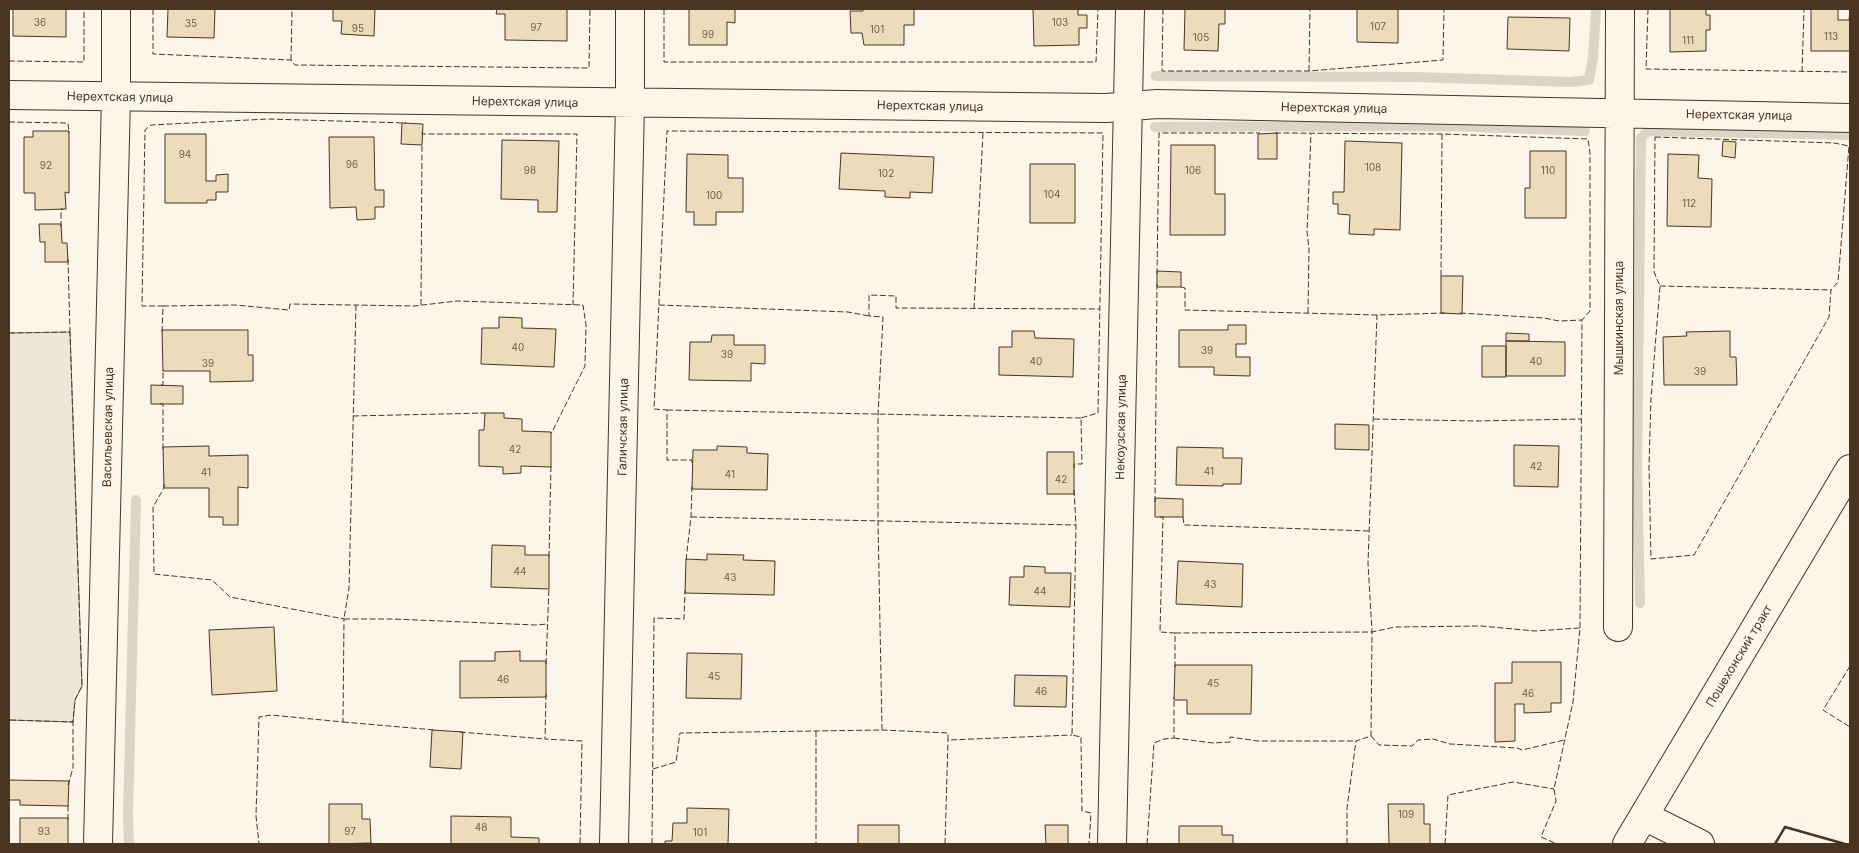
<svg xmlns="http://www.w3.org/2000/svg" width="1859" height="853" font-family="Inter,sans-serif">
	<style>
		.green { fill: #ede6d9; stroke: #887966 }
		.lines { fill: none; stroke-linecap: round; stroke-linejoin: round }
		.stream { stroke: #dcd4c6; stroke-width: 10 }
		.building { fill: #ecdcbc; stroke: #4a3520 }
		.minor-casing { stroke: #4a3520; stroke-width: 30 }
		.major-casing { stroke: #4a3520; stroke-width: 30 }
		.minor { stroke: #fbf6e9; stroke-width: 28 }
		.major { stroke: #fbf6e9; stroke-width: 28 }
		.fence { stroke: #4a3520; stroke-width: 1; stroke-dasharray: 6 2.5; stroke-linecap: butt }
		.wall { stroke: #4a3520; stroke-width: 2.5 }
		.labels { text-anchor: middle; stroke-width: 4; stroke-linejoin: round; paint-order: stroke }
		.number-label { font-size: 10px; fill: #725f47 }
		.street-label { font-size: 12px; fill: #4a3520; stroke: #fbf6e9 }
	</style>
	<rect width="100%" height="100%" fill="#fbf6e9"/>
	<!-- green -->
	<path class="green" d="M70,332L82,686L75,700L73,722L9,720V333Z"/>
	<g class="lines">
		<!-- stream -->
		<path class="stream" d="M1156,76L1414,77L1570,82L1589,80L1593,58L1596,9
			M1155,127L1450,126L1585,131
			M1640,603L1637,470L1641,138L1648,131L1850,135
			M129,844L128,815L136,500"/>
	</g>
	<!-- building -->
	<path class="building" d="M13,9H66V37L13,36Z
		M168,9H215L214,38L167,37Z
		M333,9H375L374,36L341,34L342,21H333Z
		M497,9H567V41L505,40V14H496Z
		M689,9H735V23L727,22V45H689Z
		M863,9H914V25H904V45H864L862,33H851L850,11H863Z
		M1033,9H1078V15H1087V28H1079V45L1034,46Z
		M1185,9H1225V24H1219L1218,51L1184,50Z
		M1357,9H1398V43L1357,42Z
		M1670,9H1706V15H1710V30H1706V51L1670,52Z
		M1811,9H1838V20H1849L1850,10V51H1811Z
		M1508,17L1570,18L1569,51L1507,49Z
		M402,123L423,124L422,145L401,144Z
		M33,131H69V193L65,192L66,209L35,210V193H24V137H33Z
		M1277,133V159H1258V134Z
		M165,134H206V181H216V175L228,174V192H216V200H207V203H165Z
		M329,137H374L375,190H384V207H375V219L357,220L356,207L330,208Z
		M502,140L559,141L557,212H538V200L501,199Z
		M1345,141L1402,143L1400,230L1374,229V235L1349,234L1350,215L1338,214V204H1333V192H1344Z
		M1723,141L1736,142L1735,158L1722,156Z
		M1171,145H1215V194H1225V235H1170Z
		M1530,151H1566V218H1525V188H1530Z
		M841,153L934,157L932,193L910,192V198L885,197V191L839,189Z
		M687,154L728,155V178H743V212H716V225H694V212H686Z
		M1668,154L1699,155L1698,178L1712,179L1711,227L1667,226Z
		M1030,164H1075V223H1030Z
		M39,224H61L62,243H67L68,262H45V242H40Z
		M1157,271L1181,272V287H1157Z
		M1441,276H1463L1462,314L1441,313Z
		M499,317L522,318V328L556,329L554,367L481,364L482,328H499Z
		M1228,325H1246V344H1236V357H1250V376L1214,375V367H1179V330H1228Z
		M162,330H248V355H253V381L210,382V371H163Z
		M1012,331H1034L1035,338L1074,339L1073,377L999,375V347H1012Z
		M1730,331V357H1736L1737,385H1664L1663,337L1687,336L1686,332Z
		M1506,333L1529,334V341H1506Z
		M712,335H734V345H765V364L751,363V381L689,380L690,342H711Z
		M1506,341L1565,342V376H1506Z
		M1482,346H1506V377H1482Z
		M151,385L183,386V404H151Z
		M485,413H504V418L522,419V431L551,432V467L521,466V473L503,474V467L479,466V430H484Z
		M1335,424L1369,425V450L1335,449Z
		M1514,445L1559,446L1558,487L1514,486Z
		M209,446V456L248,455V488L238,487V525H223V517H209V488H164L163,447Z
		M717,446L747,447V453L768,454L767,490L692,489L693,450H717Z
		M1177,447L1223,448V458H1242L1241,484H1223V486L1176,485Z
		M1047,452H1074V494H1047Z
		M1155,498L1183,499V517H1155Z
		M492,545L525,546V555H549V589L491,587Z
		M707,554L744,555L743,560L775,561L774,595L685,593L686,559L707,560Z
		M1178,561L1243,564L1242,607L1176,604Z
		M1024,566L1045,567V573H1071L1070,607L1009,605L1010,577H1024Z
		M274,627L277,691L212,695L209,630Z
		M520,651V661H546V697L460,698V661H495V652Z
		M687,653L742,654L741,699L686,698Z
		M1512,662H1561V703H1551V712L1524,713V704H1515V741L1495,742V683H1512Z
		M1175,665H1252L1251,714H1187V700H1174Z
		M1015,675L1067,676L1066,707L1014,706Z
		M432,730L463,732L461,769L430,767Z
		M9,780L69,781L68,806L20,805V800H9Z
		M329,804H362V819H370L371,843L329,844Z
		M1388,804H1424V824H1430V844H1389Z
		M687,808L729,809L728,844H665V841H672L673,823H687Z
		M451,816L511,817V837L539,838V844H451Z
		M20,818H68V844H20Z
		M858,825H899V844H858Z
		M1045,825H1068V844H1046Z
		M1179,826H1222V835H1233V844H1179Z"/>
	<g class="lines">
		<!-- minor casing -->
		<g class="minor-casing">
			<path id="minor" d="M9,95L1106,108L1157,104L1850,118
				M1618,627L1620,9
				M1644,816L1700,844
				M98,844L116,97V9
				M614,844L630,103V9
				M1112,844L1130,9"/>
		</g>
		<!-- major casing -->
		<g class="major-casing">
			<path id="major" d="M1627,844L1850,469"/>
		</g>
		<!-- minor -->
		<use href="#minor" class="minor"/>
		<!-- major -->
		<use href="#major" class="major"/>
		<!-- fence -->
		<path class="fence" d="M153,9V54L291,60L295,65L589,68L590,9
			M664,9V62H1096L1098,9
			M1163,9L1162,71H1309L1443,60L1444,9
			M1648,9L1646,69L1850,72
			M291,60L292,9
			M9,61L84,62V9
			M1309,71L1310,9
			M1802,72L1804,9
			M9,122L68,123L69,133
			M422,132V134H577L573,305
			M1275,133L1442,134L1588,139L1590,153V311L1582,320L1580,628L1573,702L1554,789L1556,801L1541,837L1557,844
			M1655,137L1834,143L1849,146L1838,282L1831,290L1829,317L1694,555L1651,559L1649,466L1651,398L1660,286L1654,272Z
			M61,227V209H63
			M68,259L70,332H69
			M1157,274L1159,133H1260
			M1441,276L1442,134
			M1660,286L1831,290
			M1181,287L1185,288V310L1377,315L1445,313
			M356,305L349,588L344,619H393L535,625L548,624
			M421,305L422,144
			M659,305L848,312L869,316
			M163,306L235,305L289,310L290,304L414,306L457,301L583,305L586,325L585,366L551,434
			M974,309L983,133
			M1308,313L1309,248L1307,232L1311,134
			M1460,313L1544,318L1559,321L1582,320
			M162,332L163,306H142L145,130L151,125L268,119L406,123
			M9,333L70,332L82,686L75,700L73,722L9,720
			M161,385H163V369
			M160,404H163V449
			M667,410L1081,418
			M353,416L485,413
			M1374,419L1475,421L1581,419
			M692,463V460H667V410L654,409L667,131L1103,133L1098,413L1081,418L1082,464H1074V468
			M164,484V488L153,507L154,574L212,580L230,597L344,619L343,722L271,715L259,717L256,816L259,844
			M1074,490L1076,525L1072,735L1081,737L1082,811L1091,813L1089,844
			M1155,502L1157,284
			M691,517L1076,525
			M1160,517H1163L1160,632L1175,633V667
			M1183,517L1184,525L1370,531
			M549,557L551,464
			M686,560L691,517L692,486
			M1175,633L1372,632L1395,627L1481,626L1535,631L1580,628
			M546,664L549,587
			M1850,666L1823,710L1850,727
			M546,694L545,739L582,741L580,844
			M343,722L435,730
			M882,730L878,520V415L883,317L869,316V295L896,296V308L1100,309
			M816,731V844
			M460,732L545,739
			M1371,736L1379,745L1412,746L1418,740L1433,739L1450,744L1517,748L1522,750L1564,740
			M1174,738L1213,743L1230,742V737L1258,741H1356
			M653,769L676,762L680,733L882,730L948,733V740L1072,735
			M68,785L73,768V722H71
			M68,820V805
			M652,844L654,618L684,619L685,590
			M945,844L948,740
			M1147,844L1154,743L1164,739L1174,738V697
			M1347,844V808L1356,741L1371,736L1372,632L1368,563L1377,315
			M1445,844L1448,795L1513,782L1554,789"/>
		<!-- wall -->
		<path class="wall" d="M1775,844L1785,827L1845,844"/>
	</g>
	<g class="labels">
		<!-- number labels -->
		<g class="number-label">
			<text x="40" y="26">36</text>
			<text x="1060" y="26">103</text>
			<text x="191" y="27">35</text>
			<text x="1378" y="30">107</text>
			<text x="536" y="31">97</text>
			<text x="358" y="32">95</text>
			<text x="877" y="33">101</text>
			<text x="708" y="38">99</text>
			<text x="1831" y="40">113</text>
			<text x="1201" y="41">105</text>
			<text x="1688" y="44">111</text>
			<text x="185" y="158">94</text>
			<text x="352" y="168">96</text>
			<text x="46" y="169">92</text>
			<text x="1373" y="171">108</text>
			<text x="530" y="174">98</text>
			<text x="1193" y="174">106</text>
			<text x="1548" y="174">110</text>
			<text x="886" y="177">102</text>
			<text x="1052" y="198">104</text>
			<text x="714" y="199">100</text>
			<text x="1689" y="207">112</text>
			<text x="518" y="351">40</text>
			<text x="1207" y="354">39</text>
			<text x="727" y="358">39</text>
			<text x="1036" y="365">40</text>
			<text x="1536" y="365">40</text>
			<text x="208" y="367">39</text>
			<text x="1700" y="375">39</text>
			<text x="515" y="453">42</text>
			<text x="1536" y="470">42</text>
			<text x="1209" y="475">41</text>
			<text x="206" y="476">41</text>
			<text x="730" y="478">41</text>
			<text x="1061" y="483">42</text>
			<text x="520" y="575">44</text>
			<text x="730" y="581">43</text>
			<text x="1210" y="588">43</text>
			<text x="1040" y="595">44</text>
			<text x="714" y="680">45</text>
			<text x="503" y="683">46</text>
			<text x="1213" y="687">45</text>
			<text x="1041" y="695">46</text>
			<text x="1528" y="697">46</text>
			<text x="1406" y="818">109</text>
			<text x="481" y="831">48</text>
			<text x="44" y="835">93</text>
			<text x="350" y="835">97</text>
			<text x="700" y="836">101</text>
		</g>
		<!-- street labels -->
		<g class="street-label">
			<text transform="translate(120 97) rotate(1)" y="4">Нерехтская улица</text>
			<text transform="translate(525 102) rotate(1)" y="4">Нерехтская улица</text>
			<text transform="translate(930 106) rotate(1)" y="4">Нерехтская улица</text>
			<text transform="translate(1334 108) rotate(1)" y="4">Нерехтская улица</text>
			<text transform="translate(1739 115) rotate(1)" y="4">Нерехтская улица</text>
			<text transform="translate(1619 318) rotate(-90)" y="4">Мышкинская улица</text>
			<text transform="translate(108 427) rotate(-89)" y="4">Васильевская улица</text>
			<text transform="translate(623 427) rotate(-89)" y="4">Галичская улица</text>
			<text transform="translate(1121 427) rotate(-89)" y="4">Некоузская улица</text>
			<text transform="translate(1739 656) rotate(-59)" y="4">Пошехонский тракт</text>
		</g>
	</g>
	<!-- border -->
	<rect width="1859" height="853" fill="none" stroke="#4a3520" stroke-width="20"/>
</svg>
